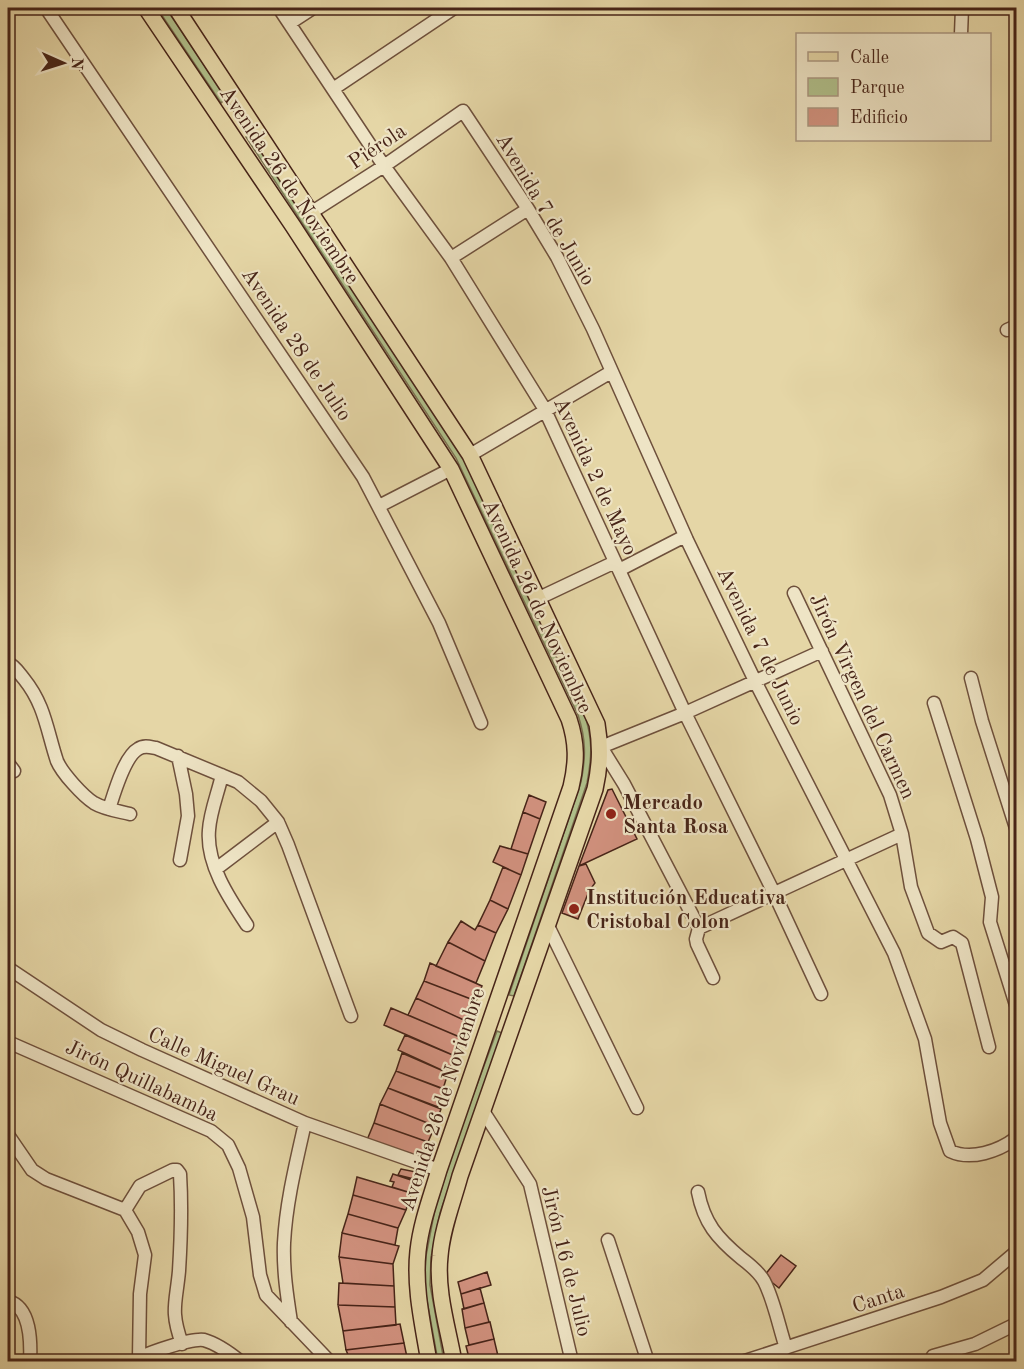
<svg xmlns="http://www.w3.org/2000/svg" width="1024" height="1369" font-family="'Old Standard TT',serif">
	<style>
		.green { fill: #b0bf8a; stroke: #7c7251; stroke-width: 1.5 }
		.building { fill: #d1917e; stroke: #472418; stroke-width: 1.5 }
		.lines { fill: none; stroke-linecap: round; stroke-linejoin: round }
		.minor-casing { stroke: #6e503c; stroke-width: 15 }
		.major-casing { stroke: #472418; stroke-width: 18 }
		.minor { stroke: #eee4c5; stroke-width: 12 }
		.major { stroke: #e5d6a6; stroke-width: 15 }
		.poi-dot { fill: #8f2418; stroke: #eee4c5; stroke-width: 2 }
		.labels { text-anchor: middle; stroke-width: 4.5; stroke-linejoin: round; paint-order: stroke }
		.street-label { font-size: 21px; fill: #472418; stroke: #eee4c5 }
		.poi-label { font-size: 21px; font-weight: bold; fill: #472418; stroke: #eee4c5; text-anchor: start }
	</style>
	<rect width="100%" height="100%" fill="#e5d6a6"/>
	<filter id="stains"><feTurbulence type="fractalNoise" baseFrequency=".00333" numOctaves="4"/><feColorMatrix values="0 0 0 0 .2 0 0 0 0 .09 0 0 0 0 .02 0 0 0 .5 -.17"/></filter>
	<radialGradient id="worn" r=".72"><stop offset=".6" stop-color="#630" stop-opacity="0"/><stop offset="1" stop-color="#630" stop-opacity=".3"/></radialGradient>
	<!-- green -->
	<path class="green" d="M157,8H166L226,98L221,103Z
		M250,134L462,455L584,713C593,739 592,756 587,783L514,996L509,995L581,782C586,757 586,739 578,715L456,458L246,137Z
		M497,1031L502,1033L440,1213L431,1257L430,1285L444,1361H438L424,1284L426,1256L435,1209L459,1133Z"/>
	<!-- building -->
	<path class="building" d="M612,789L637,839L579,866L608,790Z
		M529,795L546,802L540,819L523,812Z
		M523,812L540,819L528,854L511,849Z
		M500,846L528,854L521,875L493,862Z
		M586,864L595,883L589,891L578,919L562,913L579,866Z
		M503,867L521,875L508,909L490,900Z
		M490,900L508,909L496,933L478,925Z
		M461,921L475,930L478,925L496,933L485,961L448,942Z
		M448,942L485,961L476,983L436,966Z
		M430,963L482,986L476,1001L424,981Z
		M424,981L476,1001L466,1021L416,998Z
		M416,998L466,1021L462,1038L408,1015Z
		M391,1008L462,1038L455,1056L384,1025Z
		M405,1035L455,1056L448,1073L398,1050Z
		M402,1053L448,1073L443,1089L396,1071Z
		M396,1071L444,1089L438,1107L388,1088Z
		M388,1088L441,1109L435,1126L380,1104Z
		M380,1104L435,1126L428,1142L374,1123Z
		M374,1123L428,1142L422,1157L367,1140Z
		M401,1169L416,1172L414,1179L398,1175Z
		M393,1174L414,1181L411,1193L392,1187L394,1182L390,1181Z
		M357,1177L411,1193L406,1210L353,1195Z
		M353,1195L406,1210L398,1228L348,1214Z
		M348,1214L398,1228L395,1245L342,1233Z
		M342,1233L399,1246L393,1264L339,1257Z
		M781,1255L796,1266L779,1288L764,1276Z
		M339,1257L393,1264L394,1286L343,1283Z
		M487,1272L491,1285L461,1294L458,1282Z
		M339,1283L394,1286L395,1307L338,1305Z
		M480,1288L484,1303L464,1309L461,1294Z
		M484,1303L489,1322L465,1328L462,1309Z
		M338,1305L395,1307L396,1325L343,1331Z
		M490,1322L494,1339L469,1345L465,1328Z
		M400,1324L404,1343L346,1350L343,1331Z
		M494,1339L498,1356L470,1362L466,1346Z
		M404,1343L408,1362H351L346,1350Z"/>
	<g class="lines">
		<!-- minor casing -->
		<g class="minor-casing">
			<path id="minor" d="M46,8L363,477L439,623L481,723
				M279,8L384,166L451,258L544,408L685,713L774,893L821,994
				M290,23L313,8
				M961,34L962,8
				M333,89L454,8
				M312,212L384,166L463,111L528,209L557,257L593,329L687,540L756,683L894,953L925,1039L940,1123L950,1151C971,1161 999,1151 1016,1138
				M451,258L528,209
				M1007,330L1016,326
				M470,455L611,372
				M379,506L451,469
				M619,570L685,536
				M794,593L890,795L902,834L911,887L928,933L941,942L953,937L962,943L989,1047
				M539,598L615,562
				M8,663C15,666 19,673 24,679C45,705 47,731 57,761C62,773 83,796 94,803C104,809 118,811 130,814
				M971,678L982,721L1016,828
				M934,703L977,839L992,897L990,922L1016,1005
				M178,756L186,794L188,816L180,860
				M8,763L14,771
				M222,775C218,793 210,812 209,830C206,864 229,898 247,925
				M109,809C114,794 124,757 138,749C144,745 150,747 156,748L238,782L261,801L278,822L288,845L351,1016
				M216,869L278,822
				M548,926L637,1108
				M699,928L902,834
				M8,968L101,1030L142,1050L305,1123L439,1170
				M713,978L697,944L696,939L699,928L624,784L601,747L685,713L822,651
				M8,1042L211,1131L228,1145L239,1168L253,1217L260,1275L266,1295L330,1362
				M483,1111L530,1184L572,1362
				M8,1135L32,1170L46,1179L125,1210L138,1232L145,1255L140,1294L139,1358
				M698,1192C704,1223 717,1238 741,1258C749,1264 759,1272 764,1281C774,1300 779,1327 786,1348
				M125,1210L140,1186L173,1170H177L180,1174C182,1206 181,1239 179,1271C176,1304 170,1310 182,1344
				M608,1240L648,1362
				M8,1301C31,1307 31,1342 30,1362
				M291,1322C287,1296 283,1270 284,1243C286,1203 296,1163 305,1123
				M933,1356L975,1344L1016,1324
				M135,1361C145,1353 192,1338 204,1340C218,1344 230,1353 241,1362
				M742,1362L941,1297L983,1280L1016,1252"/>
		</g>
		<!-- major casing -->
		<g class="major-casing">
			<path id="major" d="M146,8L293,226L451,469L569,719C577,743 577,762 571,787L439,1170C431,1197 421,1223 418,1251C414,1288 423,1325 429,1362
				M176,8L470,455L597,724C601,748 600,766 595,789L460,1176C453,1202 442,1229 440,1256C436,1291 448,1328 454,1362"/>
		</g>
		<!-- minor -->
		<use href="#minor" class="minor"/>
		<!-- major -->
		<use href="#major" class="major"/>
	</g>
	<!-- markers -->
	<g class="poi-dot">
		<circle cx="611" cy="814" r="6"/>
		<circle cx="574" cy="909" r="6"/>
	</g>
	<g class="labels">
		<!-- street labels -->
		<g class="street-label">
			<text transform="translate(377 146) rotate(-34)" y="7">Piérola</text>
			<text transform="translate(290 185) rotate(56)" y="7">Avenida 26 de Noviembre</text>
			<text transform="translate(546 209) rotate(59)" y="7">Avenida 7 de Junio</text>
			<text transform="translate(297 344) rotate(56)" y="7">Avenida 28 de Julio</text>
			<text transform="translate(596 476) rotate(65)" y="7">Avenida 2 de Mayo</text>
			<text transform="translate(538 606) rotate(65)" y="7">Avenida 26 de Noviembre</text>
			<text transform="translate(761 646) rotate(64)" y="7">Avenida 7 de Junio</text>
			<text transform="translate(863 696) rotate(65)" y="7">Jirón Virgen del Carmen</text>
			<text transform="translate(224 1066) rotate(24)" y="7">Calle Miguel Grau</text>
			<text transform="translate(142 1080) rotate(25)" y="7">Jirón Quillabamba</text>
			<text transform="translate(442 1099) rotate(-72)" y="7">Avenida 26 de Noviembre</text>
			<text transform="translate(567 1261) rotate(76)" y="7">Jirón 16 de Julio</text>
			<text transform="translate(878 1298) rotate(-18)" y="7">Canta</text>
		</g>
		<!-- poi labels -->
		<g class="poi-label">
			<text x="623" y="809">Mercado<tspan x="623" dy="24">Santa Rosa</tspan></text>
			<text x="586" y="904">Institución Educativa<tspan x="586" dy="24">Cristobal Colon</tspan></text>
		</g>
	</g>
	<!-- margin -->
	<rect width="1024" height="1369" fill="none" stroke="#e5d6a6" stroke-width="30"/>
	<rect x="9" y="9" width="1006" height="1351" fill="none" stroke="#472418" stroke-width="3"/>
	<rect x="15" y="15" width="994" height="1339" fill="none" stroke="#472418" stroke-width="1.5"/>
	<!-- legend -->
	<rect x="796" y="33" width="195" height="108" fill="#eee4c5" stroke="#ab9780" stroke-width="1.5"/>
	<rect x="808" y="52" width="30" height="9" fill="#e5d6a6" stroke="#ab9780" stroke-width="1.5"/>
	<text x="850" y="63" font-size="18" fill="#472418">Calle</text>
	<rect x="808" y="78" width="30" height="18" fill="#b0bf8a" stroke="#ab9780" stroke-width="1.5"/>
	<text x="850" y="93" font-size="18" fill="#472418">Parque</text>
	<rect x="808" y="108" width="30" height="18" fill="#d1917e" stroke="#ab9780" stroke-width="1.5"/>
	<text x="850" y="123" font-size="18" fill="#472418">Edificio</text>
	<!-- north arrow -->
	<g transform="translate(63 63) rotate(93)" stroke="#eee4c5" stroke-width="4.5" paint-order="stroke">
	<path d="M0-4.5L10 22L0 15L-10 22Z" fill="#472418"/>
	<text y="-9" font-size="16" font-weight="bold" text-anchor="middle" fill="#472418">N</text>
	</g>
	<rect width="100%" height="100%" filter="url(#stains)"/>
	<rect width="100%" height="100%" fill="url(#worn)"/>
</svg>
